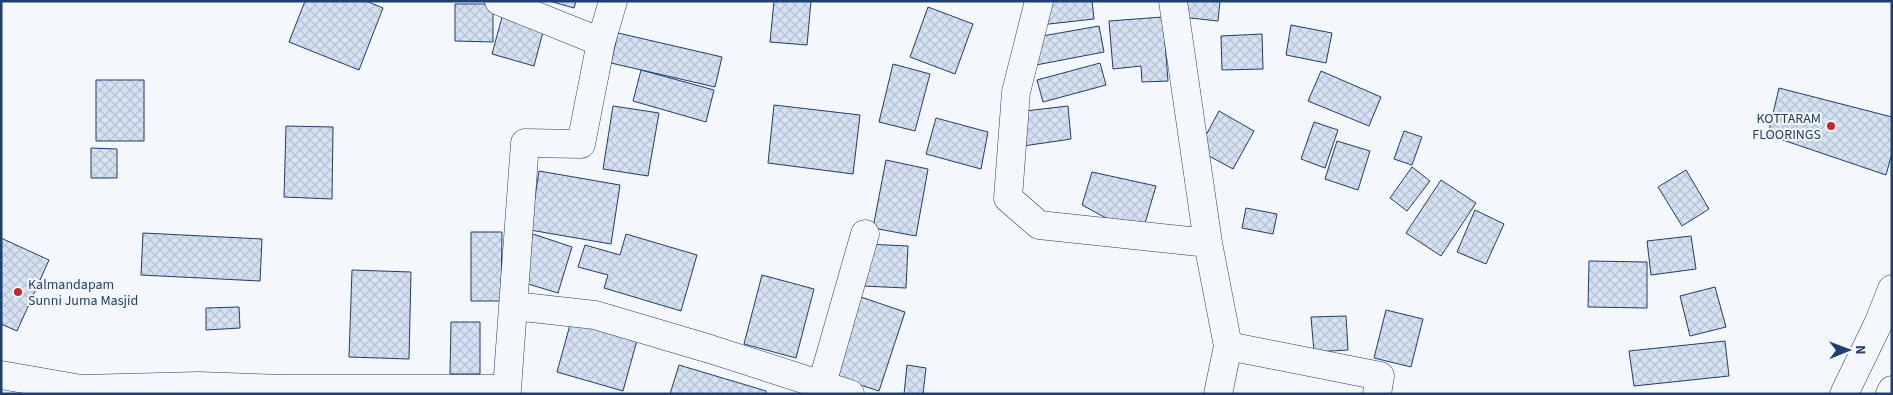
<svg xmlns="http://www.w3.org/2000/svg" width="1893" height="395" font-family="'Source Sans 3',sans-serif">
	<style>
		.building { fill: url(#building-cross-hatch); stroke: #1d3f73 }
		.lines { fill: none; stroke-linecap: round; stroke-linejoin: round }
		.minor-casing { stroke: #1d3f73; stroke-width: 29 }
		.highway-casing { stroke: #1d3f73; stroke-width: 29 }
		.minor { stroke: #f4f7fb; stroke-width: 28 }
		.highway { stroke: #f4f7fb; stroke-width: 28 }
		.poi-dot { fill: #c62828; stroke: #f4f7fb; stroke-width: 2 }
		.labels { text-anchor: middle; stroke-width: 4; stroke-linejoin: round; paint-order: stroke }
		.poi-label { font-size: 14px; fill: #1d3f73; stroke: #f4f7fb; text-anchor: end }
	</style>
	<defs>
		<pattern id="building-cross-hatch" width="8" height="8" patternUnits="userSpaceOnUse" patternTransform="scale(1.25)"><rect width="8" height="8" fill="#d5e0f0"/><path d="M0 0l8 8M0 8l8-8" fill="none" stroke="#b6c1d1"/></pattern>
	</defs>
	<rect width="100%" height="100%" fill="#f4f7fb"/>
	<!-- building -->
	<path class="building" d="M305,1H366L383,8L359,70L289,42Z
		M549,1H576L574,8Z
		M774,1H811L807,45L770,42Z
		M1038,1H1092L1094,19L1040,25Z
		M1184,1H1220L1218,21L1181,17Z
		M455,4H493V42L455,41Z
		M928,7L973,24L955,74L910,57Z
		M502,17L544,28L534,66L492,54Z
		M1163,17L1168,81L1142,82L1141,66L1113,69L1109,21Z
		M1291,25L1332,33L1326,63L1286,55Z
		M1099,26L1104,52L1036,65L1031,38Z
		M618,33L722,57L715,87L611,63Z
		M1262,34L1263,69L1222,70L1221,36Z
		M1100,63L1106,85L1043,102L1037,80Z
		M893,64L930,74L915,131L879,122Z
		M641,70L714,90L706,122L633,101Z
		M1321,71L1381,97L1369,126L1308,101Z
		M96,80H144V141H96Z
		M1779,88L1892,117V153L1886,175L1768,135Z
		M774,105L860,115L853,174L768,163Z
		M613,106L659,113L648,176L603,169Z
		M1068,106L1071,139L1010,148L1017,112Z
		M1219,111L1254,131L1233,169L1198,150Z
		M936,118L988,132L981,169L926,154Z
		M1314,122L1338,130L1325,168L1301,159Z
		M286,126L333,127L332,199L284,197Z
		M1404,131L1422,137L1412,165L1394,159Z
		M1337,141L1370,151L1358,190L1325,179Z
		M91,148L117,149V178H91Z
		M886,160L928,169L916,236L873,228Z
		M1412,167L1430,181L1407,211L1390,198Z
		M1686,170L1709,209L1682,226L1658,187Z
		M539,171L620,185L611,244L530,230Z
		M1092,172L1156,186L1141,237L1082,205Z
		M1441,180L1476,203L1441,256L1406,233Z
		M1246,208L1277,214L1273,234L1242,228Z
		M1475,210L1504,224L1486,264L1457,252Z
		M471,232H502L501,301H471Z
		M143,233L262,239L260,281L141,275Z
		M533,234L572,247L558,293L518,281Z
		M626,234L697,255L681,311L604,288L608,275L578,267L585,245L620,255Z
		M1691,236L1696,269L1651,275L1647,241Z
		M1,238L49,260L17,331L1,324Z
		M865,244L908,246L906,288L863,286Z
		M1589,261L1647,262V308L1588,307Z
		M352,270L411,272L409,359L349,357Z
		M762,275L814,289L796,358L744,344Z
		M1715,287L1726,327L1690,336L1680,296Z
		M858,296L905,312L879,391L832,376Z
		M239,307L240,328L206,330V308Z
		M1386,310L1423,319L1411,367L1374,358Z
		M573,314L639,333L623,391L557,372Z
		M1346,316L1348,350L1314,352L1311,317Z
		M451,322H480V374H450Z
		M1725,341L1729,376L1634,386L1629,351Z
		M679,365L766,391V394H670Z
		M907,365L926,368L923,394H904Z"/>
	<g class="lines">
		<!-- minor casing -->
		<g class="minor-casing">
			<path id="minor" d="M499,1L601,42
				M1039,1L1016,92L1008,198L1039,225L1208,243
				M1173,1L1208,243L1228,346L1218,394
				M514,306L595,315L710,349L850,394
				M1228,346L1380,376L1377,394
				M1,375L81,389L199,386L285,389H507L525,143L581,144L601,42L613,1
				M822,384L865,234"/>
		</g>
		<!-- highway casing -->
		<g class="highway-casing">
			<path id="highway" d="M1844,394L1879,322L1892,289
				M1890,394L1892,390"/>
		</g>
		<!-- minor -->
		<use href="#minor" class="minor"/>
		<!-- highway -->
		<use href="#highway" class="highway"/>
	</g>
	<!-- markers -->
	<g class="poi-dot">
		<circle cx="1831" cy="126" r="5"/>
		<circle cx="18" cy="292" r="5"/>
	</g>
	<g class="labels">
		<!-- poi labels -->
		<g class="poi-label">
			<text x="1821" y="123">KOTTARAM<tspan x="1821" dy="16">FLOORINGS</tspan></text>
			<text x="28" y="289" text-anchor="start">Kalmandapam<tspan x="28" dy="16">Sunni Juma Masjid</tspan></text>
		</g>
	</g>
	<!-- border -->
	<rect width="1893" height="395" fill="none" stroke="#1d3f73" stroke-width="5"/>
	<!-- north arrow -->
	<g transform="translate(1848 350) rotate(89)" stroke="#f4f7fb" stroke-width="4" paint-order="stroke">
	<path d="M0-4L9 19L0 12L-9 19Z" fill="#1d3f73"/>
	<text y="-8" font-size="14" font-weight="bold" text-anchor="middle" fill="#1d3f73">N</text>
	</g>
</svg>
